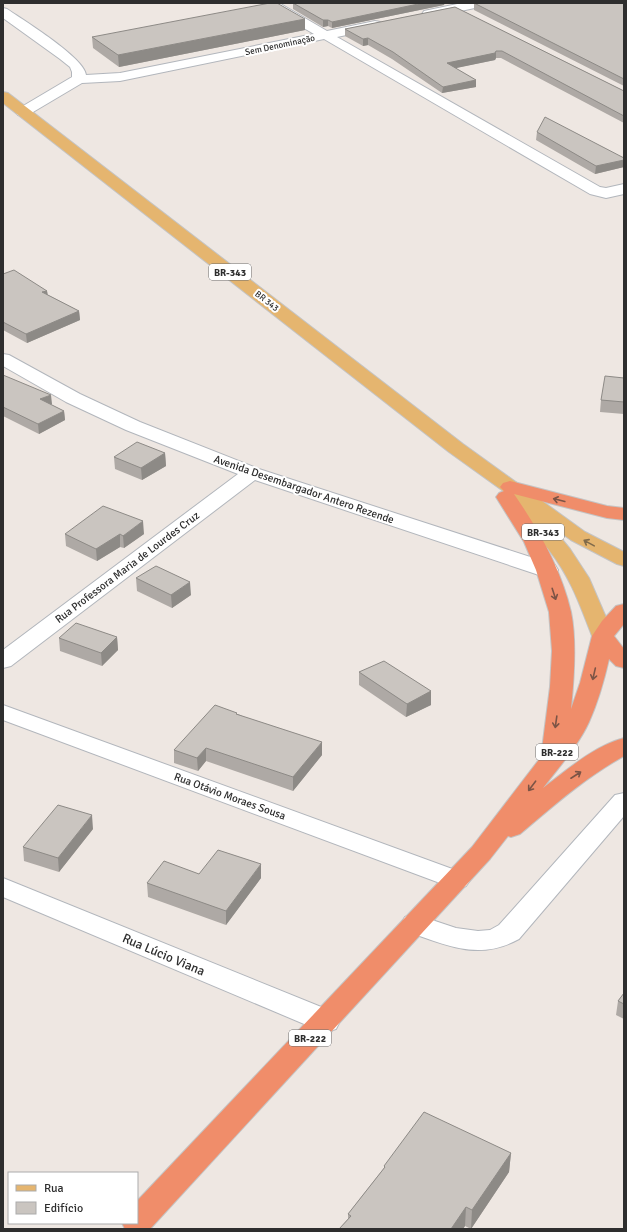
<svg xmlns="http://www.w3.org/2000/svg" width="627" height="1232" font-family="Signika,sans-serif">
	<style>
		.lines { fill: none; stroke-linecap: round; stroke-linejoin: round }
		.street-casing { stroke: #b2b6bc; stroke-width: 2 }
		.primary-casing { stroke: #c4c4c4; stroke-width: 2 }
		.highway-casing { stroke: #c4c4c4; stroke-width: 2 }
		.street { fill: #fff; fill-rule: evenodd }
		.primary { fill: #e5b56f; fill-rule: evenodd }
		.highway { fill: #f08d6a; fill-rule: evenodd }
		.wall { fill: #aea9a5 }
		.shaded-wall { fill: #8d8a86 }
		.building { fill: #cac5c0; stroke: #8d8a86 }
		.oneway { stroke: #7c5446 }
		.oneway2 { stroke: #806b4b }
		.labels { text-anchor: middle; stroke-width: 4; stroke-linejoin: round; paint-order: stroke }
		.far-street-label { font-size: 9px; fill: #2e2e2e; stroke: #fff }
		.shield { fill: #fff; stroke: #6d6d6d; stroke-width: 1 }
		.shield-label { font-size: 10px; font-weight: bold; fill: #2e2e2e }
		.street-label { font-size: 11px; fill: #2e2e2e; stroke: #fff }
		.near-street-label { font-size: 13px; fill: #2e2e2e; stroke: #fff }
	</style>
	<rect width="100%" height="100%" fill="#eee7e2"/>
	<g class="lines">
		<!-- street casing -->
		<g class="street-casing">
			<path id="street" d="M264,3H279L327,31L375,21L380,22L381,25L380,28L337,37L600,187L606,188L624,184V194L606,198L590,194L324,39L120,81L82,83L28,115L23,116L18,115L16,112L18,109L72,77V72L70,67L60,59L3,18V8L7,9C23,20 85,58 86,75L120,73L314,34L266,6Z
				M462,3H486L484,6L428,18L424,17L422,14L424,11Z
				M3,354L9,355L80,394L140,422L259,469L555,565L558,570L555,575L547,576L539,575L255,480L11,666L3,668V650L238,474L126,430L66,402L3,366Z
				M3,705L466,874L470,880L466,886L457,889L448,886L3,720Z
				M624,793V816L519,939C477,962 445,944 405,931L401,924L405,917L414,914L456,928L478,931L490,930L499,925L615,795Z
				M3,878L336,1013L340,1021L336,1029L326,1032L316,1029L3,897Z"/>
		</g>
		<!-- primary casing -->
		<g class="primary-casing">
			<path id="primary" d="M3,92L8,93L463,444L585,532L624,552V566L617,564L571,540L550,525L570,549L589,578L614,636L611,641L603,643L595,641L592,636C580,605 570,576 549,550C538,536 520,523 511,509L514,505L520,503L449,452L3,103Z"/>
		</g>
		<!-- highway casing -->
		<g class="highway-casing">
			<path id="highway" d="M510,481L607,506L624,508V520L607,518L514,494C539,530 561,569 571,612C577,641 574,679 571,709L580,683L592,636L602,621L616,606L624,604V624L614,636L624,649V668L616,666L609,659C604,681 598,702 589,722C578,746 559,767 543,788C567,770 594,746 624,738V756C586,777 553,806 520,834L511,837L508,836L490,859L150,1229H125L122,1223H137V1201L472,847L541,757L550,687L552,651L549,612L536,570L524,542L496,497L499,493L504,491L500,487L503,483Z"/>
		</g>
		<!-- street -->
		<use href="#street" class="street"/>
		<!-- primary -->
		<use href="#primary" class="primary"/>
		<!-- highway -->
		<use href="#highway" class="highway"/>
	</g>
	<!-- wall -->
	<path class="wall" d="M293,3L444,5L332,28L328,26L323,27L293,9Z
		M474,3H624V86L474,10Z
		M455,7L624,91V123L501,58H496L495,60L455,68L476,80V87L442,93L392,59L368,45L363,46L345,36V29Z
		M305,19V30L119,67L93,48L92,37Z
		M537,132L624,158V167L595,174L536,140Z
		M3,274L47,291L48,295L79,311L80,320L27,343L3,330Z
		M3,375L52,404L51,405L64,411L65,420L39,434L3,416Z
		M624,378V414L600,412L601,400Z
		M165,453L166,466L142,480L115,469L114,457Z
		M65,534H144L124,548L120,547L97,561L66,546Z
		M136,578L191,595L172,608L137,591Z
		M117,637L118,650L102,666L60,651L59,638Z
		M359,672L431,691V705L406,717L359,685Z
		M238,714L322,755L293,791L206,761L198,771L174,763V750Z
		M93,829L59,872L24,861L23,847Z
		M199,874L261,878L226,925L148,897L147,883Z
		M624,993V1019L616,1015L618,1001Z
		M511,1153L509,1172L471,1229L465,1226L463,1229H339L348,1219V1214L384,1168V1166Z"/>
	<!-- shaded-wall -->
	<path class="shaded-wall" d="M423,3H445L444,5L332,28V22Z
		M305,19V30L119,67L118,55Z
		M323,20H328V26L323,27Z
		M368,38V45L363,46V39Z
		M496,51V58L495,60L447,70V63Z
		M476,80V87L442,93L443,87Z
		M624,160V167L595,174L596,166Z
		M47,291L48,300L42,292Z
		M79,311L80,320L27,343L26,334Z
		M51,395L52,404L41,409L40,399Z
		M64,411L65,420L39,434L38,424Z
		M165,453L166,466L142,480L141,468Z
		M143,521L144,534L124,548L123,536Z
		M120,534V547L97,561L96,549Z
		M190,582L191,595L172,608L171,595Z
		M117,637L118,650L102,666L101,653Z
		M431,691V705L406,717L407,704Z
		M322,742V755L293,791V777Z
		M206,748V761L198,771L197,758Z
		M92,815L93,829L59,872L58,858Z
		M261,864V878L226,925V911Z
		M511,1153L509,1172L471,1229L472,1210Z
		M466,1207L465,1226L463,1229H451Z"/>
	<!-- building -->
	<path class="building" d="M270,3H277L305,19L118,55L92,37Z
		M293,3H423L332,22L328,20H323Z
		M474,3H624V79Z
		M455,7L624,91V116L502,51H496L495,53L447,63L476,80L443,87L393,52L368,38L363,39L345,29Z
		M545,117L624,158V160L596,166L537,132Z
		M14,270L47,291L42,292L79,311L26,334L3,322V274Z
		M3,375L51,395L40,399L64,411L38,424L3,407Z
		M605,376L624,378V402L601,400Z
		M137,442L165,453L141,468L114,457Z
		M103,506L143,521L123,536L120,534L96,549L65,534Z
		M156,566L190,582L171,595L136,578Z
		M76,623L117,637L101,653L59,638Z
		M384,661L431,691L407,704L359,672Z
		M215,705L237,713L236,714L322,742L293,777L206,748L197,758L174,750Z
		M58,805L92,815L58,858L23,847Z
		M218,850L261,864L226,911L147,883L164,861L199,874Z
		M624,993V1004L618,1001Z
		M424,1112L511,1153L472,1210L466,1207L451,1229H339L351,1216L348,1214L385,1167L384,1166Z"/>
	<!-- one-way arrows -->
	<defs><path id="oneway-shaft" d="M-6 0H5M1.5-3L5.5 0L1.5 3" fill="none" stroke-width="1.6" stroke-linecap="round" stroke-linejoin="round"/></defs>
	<g class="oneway">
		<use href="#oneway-shaft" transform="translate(559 500) rotate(-166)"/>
		<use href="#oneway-shaft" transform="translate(554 594) rotate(72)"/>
		<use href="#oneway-shaft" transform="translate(594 674) rotate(103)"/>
		<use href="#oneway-shaft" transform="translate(556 722) rotate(98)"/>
		<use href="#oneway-shaft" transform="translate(576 775) rotate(-33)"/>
		<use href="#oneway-shaft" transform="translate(532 786) rotate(127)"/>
	</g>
	<use class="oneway2" href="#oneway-shaft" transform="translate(589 543) rotate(-151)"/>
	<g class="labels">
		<!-- far-street labels -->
		<g class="far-street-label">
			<text transform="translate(280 45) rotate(-12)" y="3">Sem Denominação</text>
			<text transform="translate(267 301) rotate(38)" y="3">BR 343</text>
		</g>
		<!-- shield labels -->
		<g class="shield">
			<rect x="209" y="264" width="42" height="16" rx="3"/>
			<rect x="522" y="524" width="42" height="16" rx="3"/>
			<rect x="536" y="744" width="42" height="16" rx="3"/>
			<rect x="289" y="1030" width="42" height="16" rx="3"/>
		</g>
		<g class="shield-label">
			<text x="230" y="276">BR-343</text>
			<text x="543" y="536">BR-343</text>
			<text x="557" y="756">BR-222</text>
			<text x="310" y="1042">BR-222</text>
		</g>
		<!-- street labels -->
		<g class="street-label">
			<text transform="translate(304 489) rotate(19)" y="4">Avenida Desembargador Antero Rezende</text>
			<text transform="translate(127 567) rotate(-37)" y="4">Rua Professora Maria de Lourdes Cruz</text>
			<text transform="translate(230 796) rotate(20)" y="4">Rua Otávio Moraes Sousa</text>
		</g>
		<!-- near-street labels -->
		<g class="near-street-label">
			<text transform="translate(164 954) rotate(23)" y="5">Rua Lúcio Viana</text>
		</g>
	</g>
	<!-- border -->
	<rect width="627" height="1232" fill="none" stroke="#2e2e2e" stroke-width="8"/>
	<!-- legend -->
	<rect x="8" y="1172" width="130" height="52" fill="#ffffff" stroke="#ababab"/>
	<rect x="16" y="1185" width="20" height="6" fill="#e5b56f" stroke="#ababab"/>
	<text x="44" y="1192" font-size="12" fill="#2e2e2e">Rua</text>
	<rect x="16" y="1202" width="20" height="12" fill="#cac5c0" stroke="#ababab"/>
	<text x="44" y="1212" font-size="12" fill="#2e2e2e">Edifício</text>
</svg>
